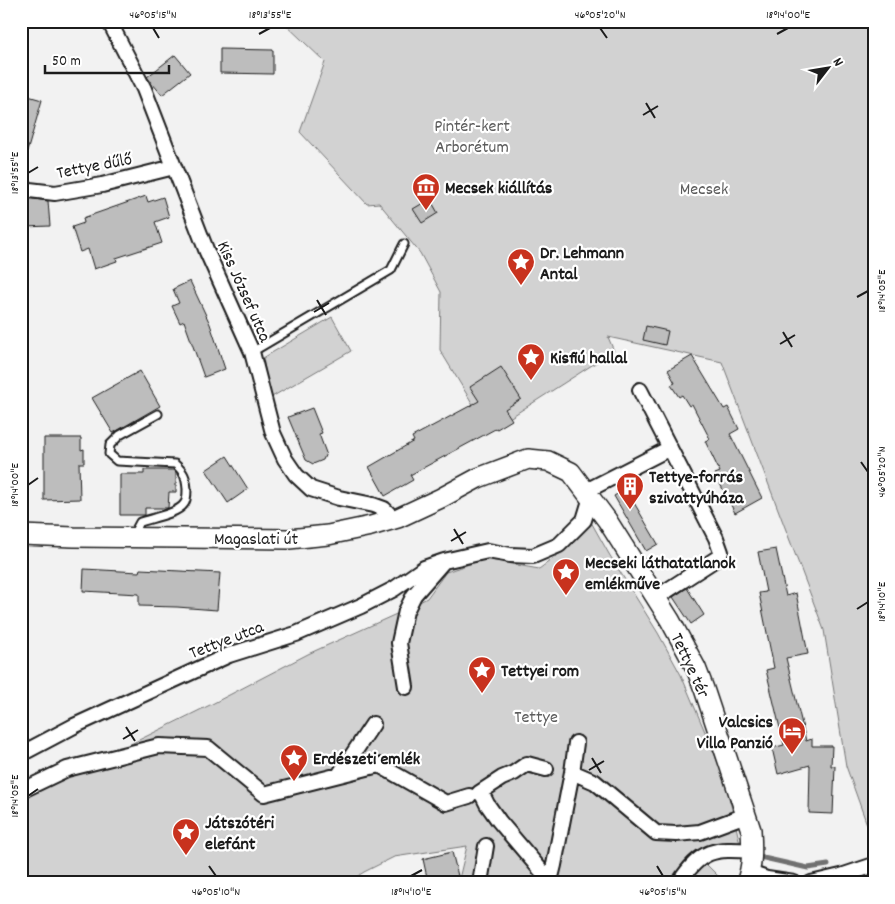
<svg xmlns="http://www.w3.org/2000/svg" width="895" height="904" font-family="Dekko,sans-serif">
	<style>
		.green { fill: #d2d2d2; stroke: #777 }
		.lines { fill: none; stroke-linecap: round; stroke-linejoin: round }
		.stream { stroke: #707070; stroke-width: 5 }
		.building { fill: #bdbdbd; stroke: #1c1c1c }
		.lane-casing { stroke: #1c1c1c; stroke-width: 11 }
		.street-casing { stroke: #1c1c1c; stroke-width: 18 }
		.secondary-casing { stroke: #1c1c1c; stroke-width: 22 }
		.lane { stroke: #fff; stroke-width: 7 }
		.street { stroke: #fff; stroke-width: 14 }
		.secondary { stroke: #fff; stroke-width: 19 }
		.ticks { fill: none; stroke: #1c1c1c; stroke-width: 2 }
		.labels { text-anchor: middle; stroke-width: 4.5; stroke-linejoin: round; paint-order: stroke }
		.park-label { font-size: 18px; fill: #5c5c5c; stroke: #fff }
		.street-label { font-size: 18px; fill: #1c1c1c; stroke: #fff }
		.poi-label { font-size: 18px; font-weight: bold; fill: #1c1c1c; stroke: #fff; text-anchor: start }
		.neatline { fill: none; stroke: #1c1c1c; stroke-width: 2 }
		.ticks-label { font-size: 12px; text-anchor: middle; fill: #1c1c1c }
	</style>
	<rect width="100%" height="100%" fill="#f2f2f2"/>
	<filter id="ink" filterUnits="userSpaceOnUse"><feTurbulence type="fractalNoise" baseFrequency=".02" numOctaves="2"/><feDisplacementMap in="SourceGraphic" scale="10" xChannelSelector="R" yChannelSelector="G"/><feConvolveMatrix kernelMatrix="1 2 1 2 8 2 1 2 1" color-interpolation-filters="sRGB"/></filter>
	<g filter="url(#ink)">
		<!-- green -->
		<path class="green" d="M282,21H874V844L846,766L824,630L722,362L608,337L614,351L489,431L440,350L441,292L420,253L379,203L367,204L300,132L325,62Z
			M332,317L351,351L270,398L263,358Z
			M591,522L609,554L658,633L681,675L725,779L740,844L693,854L673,883H458L467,846L394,857L364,872L347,883H21V798L210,705L308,654L403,611L427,598L446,572L484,559L539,569L566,549Z
			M703,861L718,876V883H689Z"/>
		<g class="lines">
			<!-- stream -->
			<path class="stream" d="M755,856L808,868L828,865"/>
		</g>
		<!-- building -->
		<path class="building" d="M220,49L273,50V74L220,73Z
			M175,55L190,73L162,95L147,77Z
			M21,94L42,100L25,159H21Z
			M146,196L148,202L163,197L169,217L155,222L162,243L116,258L117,261L94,269L88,249L80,252L72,227L84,223L83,218Z
			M27,198L48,201L50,226L25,227L22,199Z
			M430,199L438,213L422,223L413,209Z
			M190,281L210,324L225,369L204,377L184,321L180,323L172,306L179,303L173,289Z
			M646,326L668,331L665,345L643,340Z
			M692,356L724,409L728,407L739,429L730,434L762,498L735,513L715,474L720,472L705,441L710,439L692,404L689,406L682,395L679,397L671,385L675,383L668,370Z
			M501,367L521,399L505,409L512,420L497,429V428L410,475L413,480L385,496L369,467L414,441L412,437L479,401L470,387Z
			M140,371L160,406L113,433L92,398Z
			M312,408L322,433L319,434L326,453L323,460L313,464L306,460L288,417Z
			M44,438H81V450L84,449V463H79L80,499L44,500Z
			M227,456L248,489L228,503L206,470Z
			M144,470H174L176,472V492H169L168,508H145V515H120V474H144Z
			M626,489L658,544L646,551L614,496Z
			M776,549L786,596L796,593L808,654L786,658L806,741L812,739V746H832L831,766H835L833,814L809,813L810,765L778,774L772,748L784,745L766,670L774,668L759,593L766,592L758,552Z
			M84,569L139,572L140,569L220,573L217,610L177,607L139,606V594L83,591Z
			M687,588L704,615L691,624L673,597Z
			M452,852L458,876L428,882L423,859Z"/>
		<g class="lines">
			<!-- lane casing -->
			<g class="lane-casing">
				<path id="lane" d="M252,352L391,270L404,244
					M133,535L140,522C152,518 177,514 184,504C187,501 187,493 187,489C186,477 184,472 175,464L117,461L109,454L110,445L120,435L158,414"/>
			</g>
			<!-- street casing -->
			<g class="street-casing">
				<path id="street" d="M109,21L144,89L207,252L252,352L273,433L285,459L296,475L311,489L339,498L373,505L384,509L394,519
					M21,189L55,193L102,185L174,167
					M640,390L716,538L721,552L719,557L657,597
					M586,491L670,448
					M406,687L399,643L406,611L414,595L442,563
					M21,754L74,726L229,655L296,634L361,606L394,589L424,568L444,561L488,551L510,555L533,556L559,545L584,520L591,497
					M572,772L595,782L656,833L676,834L700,832L746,815
					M339,775L373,724
					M21,791L67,769L159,746L208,748L264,794L379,765L446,803L469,796
					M481,792L487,804L499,821L550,881L554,865L572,772L576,743
					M479,793L502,778L514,773L527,764L546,769
					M750,873L767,879L794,883
					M480,883L486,846
					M679,883C701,849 714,848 752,851
					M811,883L841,876L874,865"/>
			</g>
			<!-- secondary casing -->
			<g class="secondary-casing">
				<path id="secondary" d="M21,535L74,537L289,539L328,535L371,526L398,518L441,498L478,478L528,459L548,461L571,472L607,520L670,620L696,668L704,689L751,830C752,848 753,866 746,883"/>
			</g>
			<!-- lane -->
			<use href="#lane" class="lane"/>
			<!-- street -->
			<use href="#street" class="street"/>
			<!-- secondary -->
			<use href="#secondary" class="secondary"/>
		</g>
	</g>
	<!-- ticks -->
	<path class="ticks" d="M153,28L159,38M600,28L607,38M259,34L270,28M777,34L788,28M646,103L655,118M643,115L658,106M28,173L38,167M857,297L868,291M317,300L326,315M314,312L329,303M783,332L792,347M780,344L795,335M861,462L868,472M28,485L38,478M454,529L463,544M451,541L466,532M857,609L868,602M126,727L135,741M123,739L138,730M592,758L601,773M589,770L604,761M28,796L38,789M209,866L216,876M657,866L663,876M411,876L422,870"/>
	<!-- icons -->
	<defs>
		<g id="museum-pin" transform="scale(1.4375)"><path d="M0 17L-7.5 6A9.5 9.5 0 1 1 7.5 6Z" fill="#c8321e" stroke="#fff"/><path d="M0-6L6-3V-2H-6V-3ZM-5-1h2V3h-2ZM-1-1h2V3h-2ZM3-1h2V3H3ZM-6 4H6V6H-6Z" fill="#fff"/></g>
		<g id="sight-pin" transform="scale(1.4375)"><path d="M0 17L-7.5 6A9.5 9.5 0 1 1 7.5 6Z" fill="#c8321e" stroke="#fff"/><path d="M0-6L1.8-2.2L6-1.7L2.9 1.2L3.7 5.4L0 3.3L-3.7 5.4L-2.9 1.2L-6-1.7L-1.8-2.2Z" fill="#fff"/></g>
		<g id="building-pin" transform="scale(1.4375)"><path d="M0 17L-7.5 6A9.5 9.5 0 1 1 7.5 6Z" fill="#c8321e" stroke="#fff"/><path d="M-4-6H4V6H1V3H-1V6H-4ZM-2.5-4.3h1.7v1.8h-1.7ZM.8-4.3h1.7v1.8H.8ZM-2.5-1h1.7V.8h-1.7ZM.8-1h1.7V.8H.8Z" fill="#fff"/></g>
		<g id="hotel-pin" transform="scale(1.4375)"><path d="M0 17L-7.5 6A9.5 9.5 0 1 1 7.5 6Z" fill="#c8321e" stroke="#fff"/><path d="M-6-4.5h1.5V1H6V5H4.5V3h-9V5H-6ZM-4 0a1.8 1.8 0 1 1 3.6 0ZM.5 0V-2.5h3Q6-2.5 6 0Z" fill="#fff"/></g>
	</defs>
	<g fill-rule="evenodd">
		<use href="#museum-pin" x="426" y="187"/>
		<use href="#sight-pin" x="521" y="262"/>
		<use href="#sight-pin" x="531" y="357"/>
		<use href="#building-pin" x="630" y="486"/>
		<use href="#sight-pin" x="566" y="572"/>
		<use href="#sight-pin" x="482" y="670"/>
		<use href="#hotel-pin" x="792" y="731"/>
		<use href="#sight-pin" x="294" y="758"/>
		<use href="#sight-pin" x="186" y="832"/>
	</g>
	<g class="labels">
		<!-- park labels -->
		<g class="park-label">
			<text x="472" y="131">Pintér-kert<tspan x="472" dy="21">Arborétum</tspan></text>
			<text x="704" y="194">Mecsek</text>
			<text x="536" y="722">Tettye</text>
		</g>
		<!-- street labels -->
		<g class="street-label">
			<text transform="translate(94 165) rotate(-11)" y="6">Tettye dűlő</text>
			<text transform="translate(245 291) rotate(66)" y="6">Kiss József utca</text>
			<text x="256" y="544">Magaslati út</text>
			<text transform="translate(226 639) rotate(-21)" y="6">Tettye utca</text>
			<text transform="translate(691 665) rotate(65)" y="6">Tettye tér</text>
		</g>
		<!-- poi labels -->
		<g class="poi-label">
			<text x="445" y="193">Mecsek kiállítás</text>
			<text x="540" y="258">Dr. Lehmann<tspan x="540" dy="21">Antal</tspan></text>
			<text x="550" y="363">Kisfiú hallal</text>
			<text x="649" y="482">Tettye-forrás<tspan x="649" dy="21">szivattyúháza</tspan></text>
			<text x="585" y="568">Mecseki láthatatlanok<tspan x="585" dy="21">emlékműve</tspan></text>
			<text x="501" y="676">Tettyei rom</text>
			<text x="773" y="727" text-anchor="end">Valcsics<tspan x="773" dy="21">Villa Panzió</tspan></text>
			<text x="313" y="764">Erdészeti emlék</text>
			<text x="205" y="828">Játszótéri<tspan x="205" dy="21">elefánt</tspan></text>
		</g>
	</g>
	<!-- margin -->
	<rect width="895" height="904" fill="none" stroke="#fff" stroke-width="55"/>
	<!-- north arrow -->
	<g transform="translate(828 68) rotate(59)" stroke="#ffffff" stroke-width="4" paint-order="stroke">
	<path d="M0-4L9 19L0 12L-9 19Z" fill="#1c1c1c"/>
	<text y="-8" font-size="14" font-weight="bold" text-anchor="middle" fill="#1c1c1c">N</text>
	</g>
	<!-- scale -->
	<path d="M45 65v8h124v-8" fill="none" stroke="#1c1c1c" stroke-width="2.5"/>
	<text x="52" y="65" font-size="15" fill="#1c1c1c" stroke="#ffffff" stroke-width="4" paint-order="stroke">50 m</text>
	<rect x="28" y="28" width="840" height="848" class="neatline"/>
	<g class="ticks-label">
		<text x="153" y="18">46°05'15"N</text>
		<text x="270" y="18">18°13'55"E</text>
		<text x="600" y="18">46°05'20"N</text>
		<text x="788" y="18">18°14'00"E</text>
		<text transform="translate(14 173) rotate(-90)" y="4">18°13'55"E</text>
		<text transform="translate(881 291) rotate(-90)" y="4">18°14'05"E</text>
		<text transform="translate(881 472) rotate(-90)" y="4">46°05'20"N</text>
		<text transform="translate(14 485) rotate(-90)" y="4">18°14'00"E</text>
		<text transform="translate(881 602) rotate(-90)" y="4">18°14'10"E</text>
		<text transform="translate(14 796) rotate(-90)" y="4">18°14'05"E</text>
		<text x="216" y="895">46°05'10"N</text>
		<text x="411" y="895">18°14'10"E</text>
		<text x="663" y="895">46°05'15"N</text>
	</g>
</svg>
